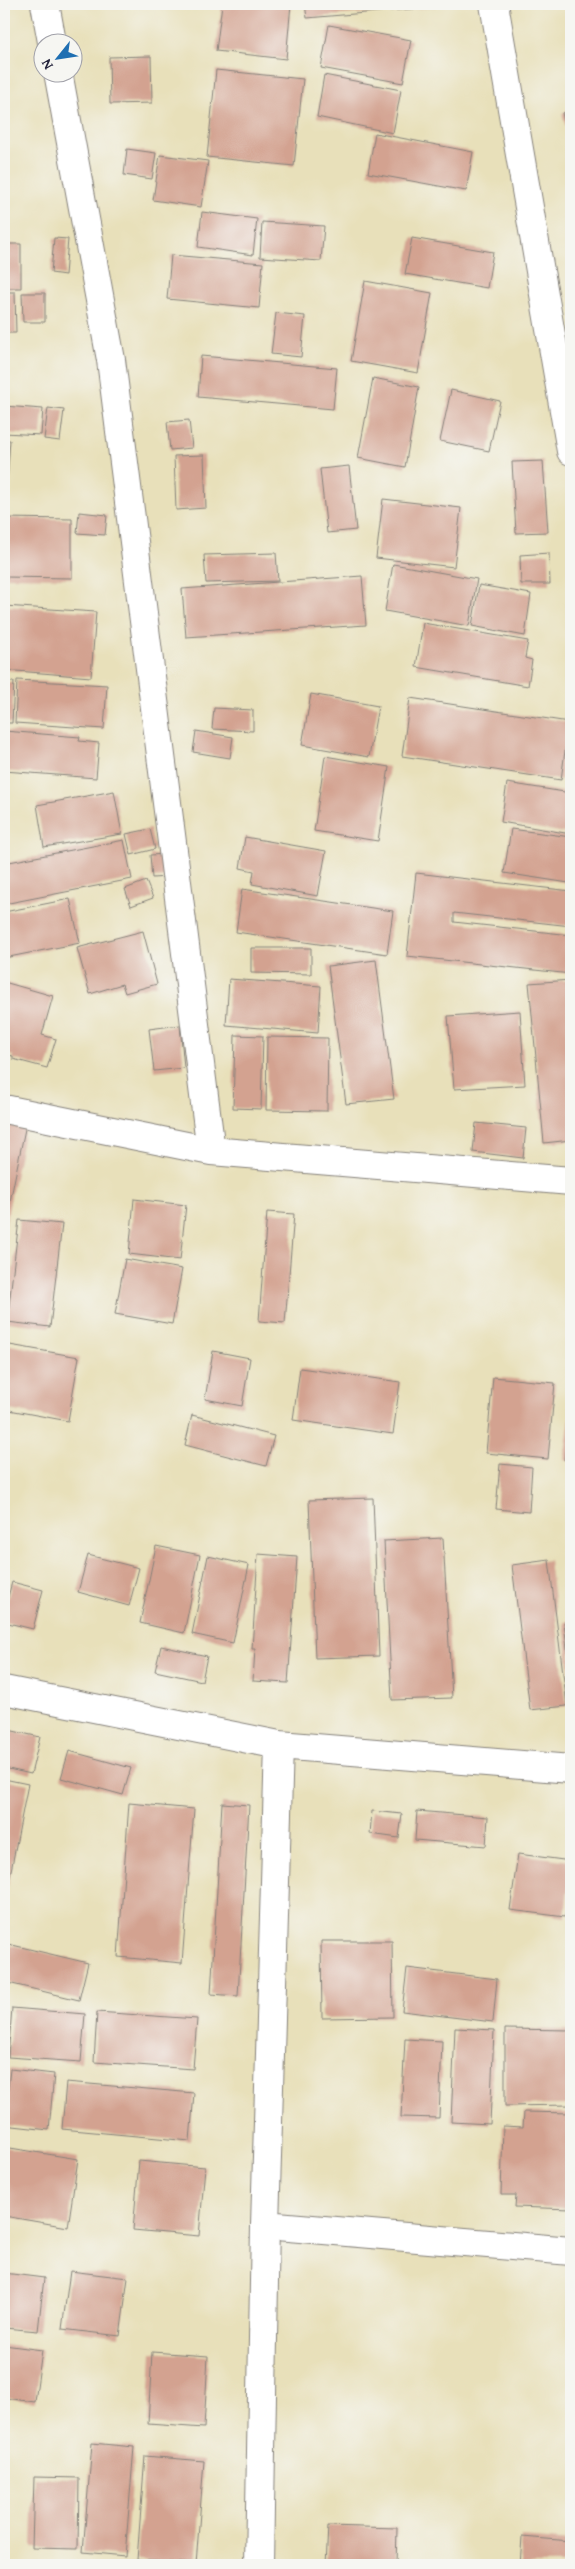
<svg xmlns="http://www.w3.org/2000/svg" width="575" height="2569" font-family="'Gentium Book Plus',serif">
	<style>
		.building { fill: #d3a290 }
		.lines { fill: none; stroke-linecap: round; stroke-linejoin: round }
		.street-casing { stroke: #85817a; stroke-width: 30 }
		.street { stroke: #fff; stroke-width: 28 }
	</style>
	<rect width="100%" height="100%" fill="#f6f6f2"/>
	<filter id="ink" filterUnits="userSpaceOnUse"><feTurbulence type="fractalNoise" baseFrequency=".02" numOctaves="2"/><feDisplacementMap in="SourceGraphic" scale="10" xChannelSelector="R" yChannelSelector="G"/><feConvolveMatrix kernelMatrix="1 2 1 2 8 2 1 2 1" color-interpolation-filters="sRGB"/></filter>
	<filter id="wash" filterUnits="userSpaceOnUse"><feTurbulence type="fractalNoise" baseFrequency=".0096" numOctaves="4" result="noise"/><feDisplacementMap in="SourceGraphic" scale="20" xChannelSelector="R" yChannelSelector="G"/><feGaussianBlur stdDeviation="1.12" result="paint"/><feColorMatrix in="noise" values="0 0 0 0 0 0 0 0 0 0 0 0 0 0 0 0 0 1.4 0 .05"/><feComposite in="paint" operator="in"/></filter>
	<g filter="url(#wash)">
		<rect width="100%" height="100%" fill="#e8e0ba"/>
		<g id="blocks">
			<!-- building -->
			<path class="building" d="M222,4H291L286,59L216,51Z
				M305,4H435V7L307,18Z
				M329,25L411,40L403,83L321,68Z
				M151,56L152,103L110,104L109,57Z
				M216,70L303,79L294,166L207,157Z
				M324,75L401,90L393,133L317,117Z
				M571,110V130L567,131L562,113Z
				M375,133L473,152L466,191L368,173Z
				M127,149L156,153L152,179L124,175Z
				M160,155L208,161L201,207L153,200Z
				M4,185H7L6,243H4Z
				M202,212L257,219L253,255L198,247Z
				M262,222L324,226L321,261L260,257Z
				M54,238L68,239L65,275L51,273Z
				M412,238L493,252L487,288L405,274Z
				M4,244H21V288H4Z
				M171,255L263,263L259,308L167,299Z
				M365,281L432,293L418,373L351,361Z
				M4,292H15L16,333H4Z
				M22,293H45V322H23Z
				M276,313L305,316L301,357L271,354Z
				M201,356L337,368L333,409L198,397Z
				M373,378L419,387L405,467L358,458Z
				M451,390L500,401L489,451L440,441Z
				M4,406L43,409L41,435L4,433Z
				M48,408L64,410L60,441L44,439Z
				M189,420L192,448L170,450L167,422Z
				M4,440H10L7,484H4Z
				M204,455L206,508L176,510L174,456Z
				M543,461L548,532L516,533L512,462Z
				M349,466L356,530L327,533L320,469Z
				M383,499L461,508L454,567L376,558Z
				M79,512L107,515L105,535L77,533Z
				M4,518L72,519V578L4,577Z
				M276,553L278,581L206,583L204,555Z
				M549,553L550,584H521L520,555Z
				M393,564L477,579L469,626L385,611Z
				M362,576L366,625L186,637L182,589Z
				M479,585L531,594L525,636L472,626Z
				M4,606L96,612L91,677L4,670Z
				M423,623L528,641L525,658L532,660L528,686L416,667Z
				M17,680L107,685L104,729L15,723Z
				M4,682H14L12,723H4Z
				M311,694L378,706L369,757L302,745Z
				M410,698L569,722L561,780L402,756Z
				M214,708L253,710V731L212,729Z
				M4,731L80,737L79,741L99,743L96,778L4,771Z
				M196,731L233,737L230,758L193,752Z
				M325,756L389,767L378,841L314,831Z
				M507,783L571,793V834L501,822Z
				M114,791L122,834L44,847L37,805Z
				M150,829L155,849L131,855L126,834Z
				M511,829L571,837L569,883L504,873Z
				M245,837L326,851L318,896L252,884L254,871L240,868Z
				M124,840L132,879L4,904V863Z
				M167,854L169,877L152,878L150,855Z
				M416,873L571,891V926L454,913V922L571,935V974L407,956Z
				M146,881L153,898L131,906L125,889Z
				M242,889L393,911L387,954L236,932Z
				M70,899L80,943L4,958V912Z
				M143,931L157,984L125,993L122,984L90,994L77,948Z
				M251,948H311V974L251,973Z
				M376,960L394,1099L346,1104L328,966Z
				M229,979L321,986L318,1033L226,1025Z
				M571,980V1140L544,1143L529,983Z
				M4,982L53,996L42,1035L56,1039L47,1068L13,1059V1056L4,1054Z
				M520,1011L525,1085L454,1089L448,1016Z
				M180,1025L184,1068L154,1071L149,1029Z
				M235,1035L263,1036L261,1109L233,1108Z
				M267,1037L328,1038L327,1111L266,1110Z
				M4,1119L26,1124L5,1226H4Z
				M476,1123L526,1128L523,1158L473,1152Z
				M134,1199L186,1205L180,1260L129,1254Z
				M267,1212L294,1214L285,1323L259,1321Z
				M19,1220L62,1224L50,1327L7,1322Z
				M125,1259L182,1269L172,1324L115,1314Z
				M4,1344L79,1357L68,1421L4,1409Z
				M213,1351L250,1358L242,1406L205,1399Z
				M300,1368L400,1382L393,1434L293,1420Z
				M493,1377L555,1383L548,1459L486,1453Z
				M192,1415L274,1436L266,1466L185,1445Z
				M570,1418H571V1461L564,1460Z
				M500,1464L532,1467L529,1512L496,1509Z
				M373,1498L379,1656L315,1658L309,1500Z
				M443,1538L452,1698L392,1700L384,1541Z
				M156,1546L200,1555L184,1633L140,1623Z
				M258,1554L297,1557L288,1683L253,1681L255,1649H252Z
				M88,1555L139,1568L129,1606L78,1592Z
				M208,1556L249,1565L233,1643L192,1634Z
				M549,1560L567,1706L530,1710L512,1565Z
				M12,1582L43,1590L33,1629L4,1622V1612Z
				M571,1621V1675H570L564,1622Z
				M161,1646L207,1656L202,1681L155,1671Z
				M4,1729L40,1737L31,1774L4,1768Z
				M69,1751L131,1768L123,1795L61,1778Z
				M4,1779L28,1784L8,1886L4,1885Z
				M129,1803L194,1809L182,1963L118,1957Z
				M222,1803L249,1805L238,1996L211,1994Z
				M372,1811L402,1814L399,1838L370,1834Z
				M417,1811L488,1817L486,1846L415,1840Z
				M518,1854L571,1861L565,1917L510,1910Z
				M321,1941H392L393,2017L322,2018Z
				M4,1943L88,1963L79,2000L4,1982Z
				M407,1968L497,1979L493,2022L402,2011Z
				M12,2008L85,2014L81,2062L8,2057Z
				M97,2012L197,2019L193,2069L94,2062Z
				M455,2028L494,2030L490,2124L451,2122Z
				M505,2029L571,2030V2105L505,2106Z
				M405,2039L442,2041L439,2118L401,2117Z
				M10,2069L54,2074L49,2130L4,2125Z
				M66,2082L194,2093L190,2141L62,2129Z
				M524,2112L571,2113V2209L515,2207L516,2195H501L503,2126L523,2127Z
				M4,2147L78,2159L68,2227L4,2216Z
				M139,2161L205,2167L199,2236L133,2230Z
				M70,2271L128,2278L120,2336L62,2329Z
				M4,2273L44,2278L38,2331L4,2328Z
				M4,2345L42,2350L35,2402L4,2398Z
				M152,2352L208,2356L204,2428L148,2424Z
				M92,2443L134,2447L125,2556L83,2552Z
				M145,2456L204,2461L196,2564L137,2560Z
				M34,2477L79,2478L78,2549L32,2548Z
				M328,2526L397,2528L396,2565H326Z
				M522,2537L571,2541V2565H520Z"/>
		</g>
	</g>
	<g filter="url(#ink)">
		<use href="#blocks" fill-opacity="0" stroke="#85817a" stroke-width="1"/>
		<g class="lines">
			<!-- street casing -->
			<g class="street-casing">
				<path id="street" d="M45,4L52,42
					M494,4L571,451
					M58,72L111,360L211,1151L571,1181
					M4,1109L211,1151
					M4,1690L279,1745L571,1769
					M265,2225L571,2251
					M259,2565L265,2225L279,1745"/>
			</g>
			<!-- street -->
			<use href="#street" class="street"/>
		</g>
	</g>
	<!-- margin -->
	<rect width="575" height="2569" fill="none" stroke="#f6f6f2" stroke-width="20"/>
	<!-- north arrow -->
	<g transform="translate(58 58) rotate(240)"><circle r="24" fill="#f6f6f2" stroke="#a1a1a9"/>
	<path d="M0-4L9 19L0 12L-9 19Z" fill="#1f6fb2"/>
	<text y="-8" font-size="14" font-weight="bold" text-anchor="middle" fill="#22223b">N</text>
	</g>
</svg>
